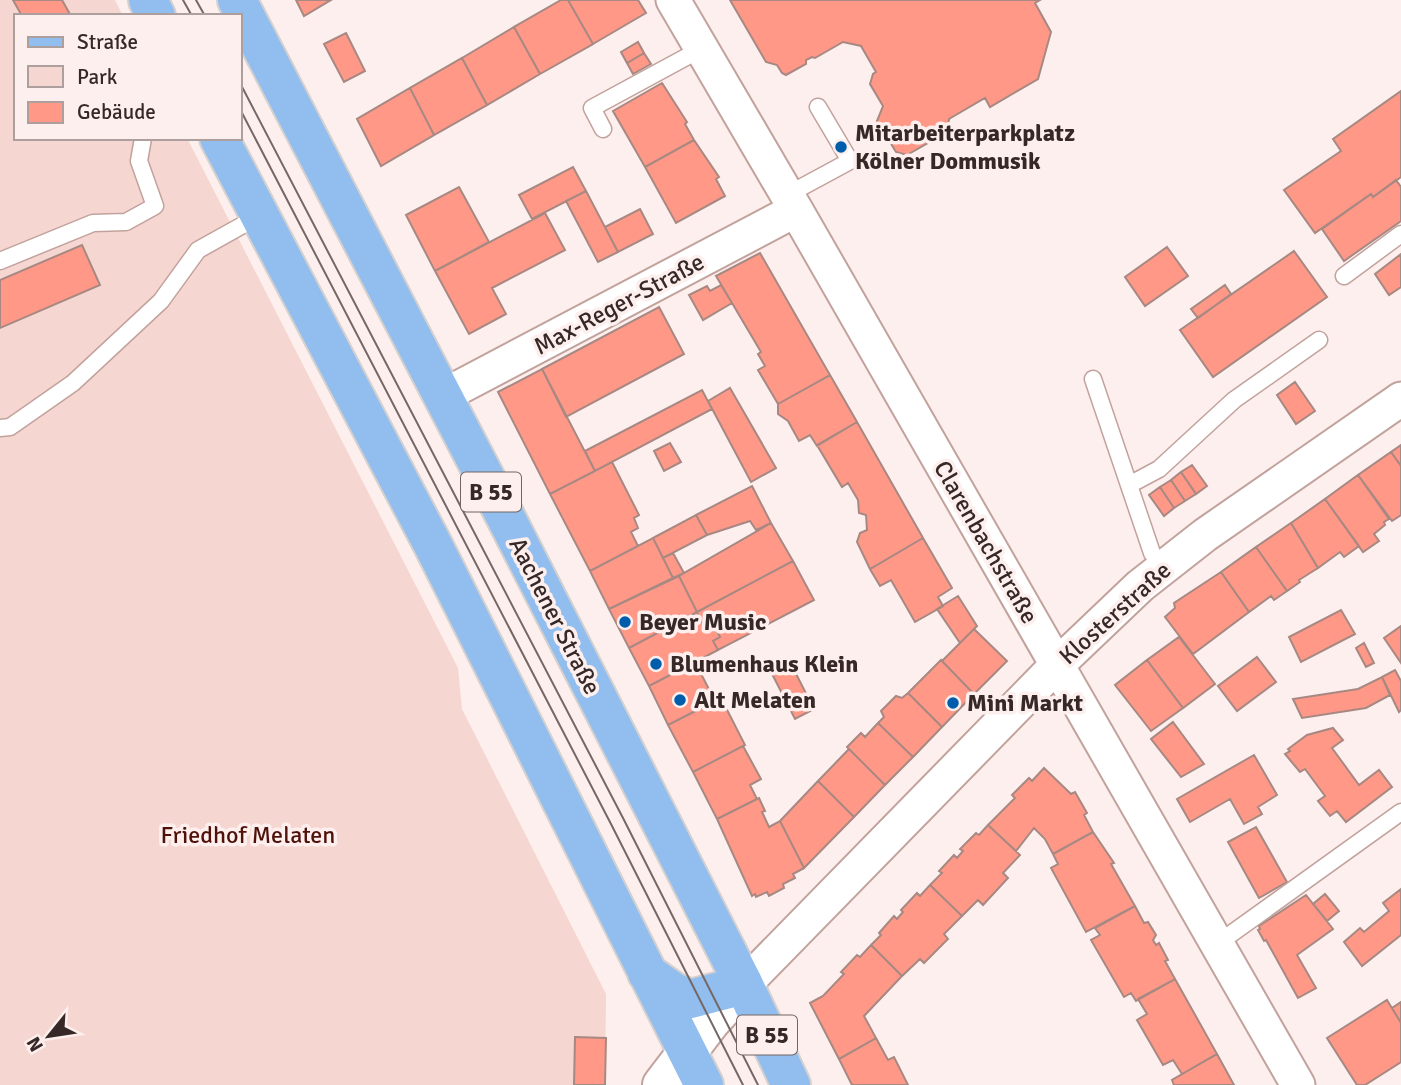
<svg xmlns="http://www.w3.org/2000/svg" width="1401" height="1085" font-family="Signika,sans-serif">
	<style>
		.green { fill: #f6d6d0 }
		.building { fill: #ff9887; stroke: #a78882; stroke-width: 2 }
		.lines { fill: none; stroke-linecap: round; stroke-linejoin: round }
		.service-casing { stroke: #c2a29c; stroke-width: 19 }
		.minor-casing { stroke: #c2a29c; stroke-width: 37 }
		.tertiary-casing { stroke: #c2a29c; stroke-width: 42 }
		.primary-casing { stroke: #d3d0cf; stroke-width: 42 }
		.service { stroke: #fff; stroke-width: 16 }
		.minor { stroke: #fff; stroke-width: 33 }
		.tertiary { stroke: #fff; stroke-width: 38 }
		.primary { stroke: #91beee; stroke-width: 38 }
		.tram { stroke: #756765; stroke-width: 2 }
		.poi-dot { fill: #005dab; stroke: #fdefed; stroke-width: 2.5 }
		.labels { text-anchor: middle; stroke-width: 7; stroke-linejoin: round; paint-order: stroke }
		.shield { fill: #fdefed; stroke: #716462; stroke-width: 2 }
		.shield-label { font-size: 23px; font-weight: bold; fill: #352826 }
		.poi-label { font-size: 24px; font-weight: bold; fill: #352826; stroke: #fdefed; text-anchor: start }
		.street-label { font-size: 24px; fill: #352826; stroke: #fdefed }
		.park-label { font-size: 24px; fill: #4f1109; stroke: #fdefed }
	</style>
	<rect width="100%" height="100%" fill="#fdefed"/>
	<!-- green -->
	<path class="green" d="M0,0H115L123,16H16V138H187L458,668L462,709L606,994L605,1085H0Z"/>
	<!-- building -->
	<path class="building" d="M13,0H62L71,16H22Z
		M296,0H331L304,16Z
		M561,0H568L593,44L540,74L514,27Z
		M568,0H638L646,13L593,44Z
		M730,0H1040L1035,3L1051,32L1038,79L990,107L985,98L949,119L947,132L907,155L896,152L877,121L883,106L870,84L873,74L876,72L861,46L843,42L815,58L812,57L806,60V64L786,75L782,73L777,65L766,62Z
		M514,27L540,74L487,105L462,58Z
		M346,33L365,71L344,82L324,44Z
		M638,42L644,53L627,63L621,52Z
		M644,53L651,64L633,74L627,63Z
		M462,58L487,105L434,135L410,88Z
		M662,83L687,122L685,124L694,140L645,167L613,111Z
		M410,88L434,135L381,166L357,119Z
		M1401,91V177L1373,197L1371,194L1315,233L1284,190L1341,151L1333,139Z
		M694,140L719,177L716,179L725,196L676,223L645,167Z
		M573,167L586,191L532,219L519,195Z
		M1396,180L1401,187V221L1344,261L1322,229L1371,194L1373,197Z
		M459,187L489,242L435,271L406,215Z
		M586,191L618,252L598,262L566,201Z
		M640,209L653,234L618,252L605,227Z
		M545,213L565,250L492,288L506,314L469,334L435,271Z
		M82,245L100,285L0,328V280Z
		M1167,247L1188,276L1145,306L1125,277Z
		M1294,251L1327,297L1213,377L1180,330Z
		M760,253L830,375L778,404L758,370L765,366L758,354L761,352L716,276Z
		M1401,254V287L1389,295L1375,274Z
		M721,285L732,303L703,320L689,295L707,286L710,291Z
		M1225,285L1231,294L1198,318L1191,309Z
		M659,307L684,354L566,417L542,369Z
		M542,369L595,471L550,494L498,392Z
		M830,375L857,422L817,446L810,435L799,441L788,421L778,414V404Z
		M1295,382L1315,411L1296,424L1277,395Z
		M730,388L776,468L751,482L708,401Z
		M702,390L712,409L595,471L585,451Z
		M857,422L923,538L870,569L857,542L860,533L867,530L866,515L859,513L858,500L848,483L842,487L817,445Z
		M670,443L681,462L664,471L654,451Z
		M1401,445V466L1391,452Z
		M1391,452L1401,466V515L1392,521L1358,475Z
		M612,462L639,515L634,518L638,528L631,532L638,546L590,571L550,494Z
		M1192,465L1207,486L1196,494L1181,472Z
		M1181,472L1196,494L1185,501L1171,480Z
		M1358,475L1389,519L1384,522L1385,525L1374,534L1379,541L1363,552L1325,499Z
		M1171,480L1185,501L1174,508L1160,487Z
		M752,486L771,523L756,530L750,521L707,535L696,515Z
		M1160,487L1174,508L1164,516L1149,495Z
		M1325,499L1359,546L1344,557L1340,552L1318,568L1291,523Z
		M696,515L707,535L663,558L653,538Z
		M771,523L793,561L697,612L679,576Z
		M1291,523L1318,568L1299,580L1300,582L1287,591L1256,547Z
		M653,538L673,578L609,609L590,571Z
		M923,538L952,588L938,597L943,606L915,622L891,580L880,586L870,569Z
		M1256,547L1287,591L1274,600L1271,596L1249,612L1221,572Z
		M673,553L684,573L673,578L663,558Z
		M793,561L814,600L718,650L713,641L720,637L710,617L701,622L697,612Z
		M1221,572L1249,612L1193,654L1165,617L1175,608L1174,603Z
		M679,576L697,612L629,648L609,609Z
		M958,596L977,626L960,643L937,609Z
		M1341,610L1355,634L1301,662L1289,637Z
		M697,612L701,622L710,617L720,637L713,641L718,650L649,686L629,648Z
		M1401,626V663L1384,638Z
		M974,629L1007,661L974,694L942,661Z
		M1179,637L1215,684L1183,708L1147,660Z
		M1364,643L1374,663L1366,667L1356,648Z
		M1257,657L1276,682L1237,711L1218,686Z
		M941,660L974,694L942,727L908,693Z
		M1147,660L1183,708L1151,731L1115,685Z
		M695,662L715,701L668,725L649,686Z
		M790,662L814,709L795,719L771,672Z
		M1395,670L1401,681V710L1399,712L1382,677Z
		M1382,677L1390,695L1366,708L1302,718L1293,699L1358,689Z
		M908,693L942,727L913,757L878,723L884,717L881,711L896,696L902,698Z
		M721,698L745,745L693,772L668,725Z
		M1173,722L1204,764L1181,777L1151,739Z
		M878,723L913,757L885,785L847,747L861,733L865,737Z
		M1333,728L1343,740L1332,748L1359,785L1379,770L1392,787L1346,822L1337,811L1330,816L1318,801L1325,796L1305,769L1300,772L1285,754L1290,751L1288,749L1307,735Z
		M743,746L761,779L750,785L757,799L717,819L693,772Z
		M849,749L885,785L854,817L818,781Z
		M1254,755L1277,795L1258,807L1262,814L1244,824L1230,799L1190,822L1177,799Z
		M1044,768L1071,794L1075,792L1087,813L1084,815L1093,832L1053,854L1045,839L1034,828L1016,851L988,825L1015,798L1012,795L1029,778L1032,781Z
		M818,781L854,817L804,868L780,821Z
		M759,798L765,811L762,812L769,827L780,821L804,868L793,874L795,878L783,884L784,888L769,896L767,892L756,897L755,894L752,896L717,819Z
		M988,825L1020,855L1003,873L1008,878L983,905L978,900L962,916L930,885L942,873L939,871L954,855L957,858L963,851L960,849L976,833L979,835Z
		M1256,827L1287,882L1259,898L1228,842Z
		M1093,832L1114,863L1111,864L1135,906L1086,932L1051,868L1058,864L1053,854Z
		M930,885L962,916L944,934L948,939L924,963L920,959L902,976L871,945L881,935L879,933L894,916L897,919L903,912L901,910L917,893L920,896Z
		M1401,889V935L1362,966L1344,942L1360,928L1364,932L1389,911L1383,903Z
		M1325,894L1339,911L1327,921L1313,904Z
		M1306,895L1333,929L1297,955L1316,988L1298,998L1266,940L1264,941L1258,930L1260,929L1259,926Z
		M1135,906L1144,923L1148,922L1156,935L1153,940L1156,945L1159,943L1168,960L1165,961L1175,979L1136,1001L1131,993L1124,997L1091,940L1100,935L1095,928Z
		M871,945L902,976L864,1016L876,1038L839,1059L810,1003L823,996L844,974L841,972L857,955L860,957Z
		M1175,979L1217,1054L1182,1074L1173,1060L1163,1065L1137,1020L1147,1014L1138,999Z
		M1387,1000L1401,1023V1062L1365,1085H1357L1327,1038Z
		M1401,1002V1023L1392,1008Z
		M575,1037L606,1038L605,1085H574Z
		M876,1038L888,1060L894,1057L908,1085H852L839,1059Z
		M1217,1054L1234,1085H1174L1172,1080Z"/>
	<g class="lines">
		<!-- service casing -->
		<g class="service-casing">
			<path id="service" d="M603,129L592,108L701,49
				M787,195L850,161L818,107
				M0,261L93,223L126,222L155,206L139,161L143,138
				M1344,276L1401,234
				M1093,379L1152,553L1163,568
				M0,428L10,427L73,383L161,301L198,250L259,216
				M1129,485L1159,469L1234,400L1319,340
				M1217,944L1401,812"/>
		</g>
		<!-- minor casing -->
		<g class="minor-casing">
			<path id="minor" d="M673,0L796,210L1298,1085
				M441,397L796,210
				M744,985L1056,666L1140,586L1205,535L1401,399"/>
		</g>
		<!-- tertiary casing -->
		<g class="tertiary-casing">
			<path id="tertiary" d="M662,1085L711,1021L744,985"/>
		</g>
		<!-- primary casing -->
		<g class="primary-casing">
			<path id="primary" d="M148,0L156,16
				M237,0L503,512L744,985L791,1085
				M219,138L433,545L704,1085
				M647,973L674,992L690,999L744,985"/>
		</g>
		<!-- service -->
		<use href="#service" class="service"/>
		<!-- minor -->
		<use href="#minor" class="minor"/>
		<!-- tertiary -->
		<use href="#tertiary" class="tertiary"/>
		<!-- primary -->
		<use href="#primary" class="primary"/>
		<!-- tram -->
		<path class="tram" d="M183,0L192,16
			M196,0L205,16
			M240,83L623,818L758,1085
			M240,109L611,824L743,1085"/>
	</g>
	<!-- markers -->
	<g class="poi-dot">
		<circle cx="841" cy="147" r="7"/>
		<circle cx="625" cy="622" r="7"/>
		<circle cx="656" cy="664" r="7"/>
		<circle cx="680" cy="700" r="7"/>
		<circle cx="953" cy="703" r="7"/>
	</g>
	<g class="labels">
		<!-- shield labels -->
		<g class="shield">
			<rect x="461" y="472.5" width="60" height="39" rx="5"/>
			<rect x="737" y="1015.5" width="60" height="39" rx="5"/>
		</g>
		<g class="shield-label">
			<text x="491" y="500">B 55</text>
			<text x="767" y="1043">B 55</text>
		</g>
		<!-- poi labels -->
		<g class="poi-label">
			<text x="855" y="141">Mitarbeiterparkplatz<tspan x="855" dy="28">Kölner Dommusik</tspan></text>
			<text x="639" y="630">Beyer Music</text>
			<text x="670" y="672">Blumenhaus Klein</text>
			<text x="694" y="708">Alt Melaten</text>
			<text x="967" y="711">Mini Markt</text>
		</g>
		<!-- street labels -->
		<g class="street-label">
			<text transform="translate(619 304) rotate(-28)" y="8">Max-Reger-Straße</text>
			<text transform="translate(986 542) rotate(60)" y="8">Clarenbachstraße</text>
			<text transform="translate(1115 613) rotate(-42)" y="8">Klosterstraße</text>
			<text transform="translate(555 616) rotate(63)" y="8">Aachener Straße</text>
		</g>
		<!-- park labels -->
		<g class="park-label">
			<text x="248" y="843">Friedhof Melaten</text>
		</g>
	</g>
	<!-- legend -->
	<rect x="14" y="14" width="228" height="126" fill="#fdefed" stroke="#ad9f9d" stroke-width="2"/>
	<rect x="28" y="37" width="35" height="10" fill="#91beee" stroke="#ad9f9d" stroke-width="2"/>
	<text x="77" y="49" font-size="21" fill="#352826">Straße</text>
	<rect x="28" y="66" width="35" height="21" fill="#f6d6d0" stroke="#ad9f9d" stroke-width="2"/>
	<text x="77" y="84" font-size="21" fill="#352826">Park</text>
	<rect x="28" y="102" width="35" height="21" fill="#ff9887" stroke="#ad9f9d" stroke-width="2"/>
	<text x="77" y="119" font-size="21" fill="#352826">Gebäude</text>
	<!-- north arrow -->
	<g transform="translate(49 1036) rotate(240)" stroke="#fdefed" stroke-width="5" paint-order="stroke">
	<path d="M0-5L12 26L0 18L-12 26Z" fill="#352826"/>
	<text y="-10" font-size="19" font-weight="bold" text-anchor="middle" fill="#352826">N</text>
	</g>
</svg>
